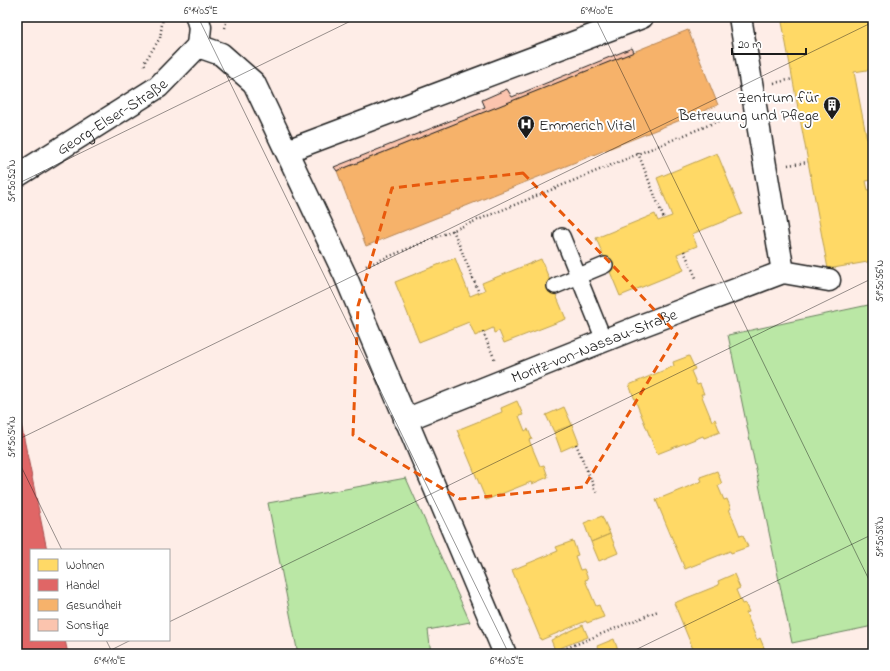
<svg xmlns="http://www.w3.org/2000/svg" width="890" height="671" font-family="'Indie Flower',sans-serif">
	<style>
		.green { fill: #bae7a5; stroke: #6b8260 }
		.homes { fill: #ffd966; stroke: #bba050 }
		.shops { fill: #e06666; stroke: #a55050 }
		.health { fill: #f6b26b; stroke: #b58553 }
		.building { fill: #fbc4ae; stroke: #1c1c1c }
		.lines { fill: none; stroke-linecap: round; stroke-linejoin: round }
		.service-casing { stroke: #1c1c1c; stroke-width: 18 }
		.minor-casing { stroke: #1c1c1c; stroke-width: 25 }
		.path { stroke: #1c1c1c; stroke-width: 2.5; stroke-dasharray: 1 3; stroke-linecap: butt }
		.service { stroke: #fff; stroke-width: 15 }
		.minor { stroke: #fff; stroke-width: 22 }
		.marked { fill: none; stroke: #e8590c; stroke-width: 3; stroke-dasharray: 8 5; stroke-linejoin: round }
		.ticks { fill: none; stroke: #1c1c1c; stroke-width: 1; stroke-opacity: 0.45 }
		.labels { text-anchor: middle; stroke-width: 4; stroke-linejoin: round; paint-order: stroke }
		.poi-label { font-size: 16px; fill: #1c1c1c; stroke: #fff; text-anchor: end }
		.street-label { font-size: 16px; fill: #1c1c1c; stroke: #fff }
		.neatline { fill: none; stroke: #1c1c1c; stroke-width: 1.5 }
		.ticks-label { font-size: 10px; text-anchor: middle; fill: #1c1c1c }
	</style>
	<rect width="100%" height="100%" fill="#feede7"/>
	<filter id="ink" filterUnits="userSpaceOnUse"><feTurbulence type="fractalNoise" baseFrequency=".025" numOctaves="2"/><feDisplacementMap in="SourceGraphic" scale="8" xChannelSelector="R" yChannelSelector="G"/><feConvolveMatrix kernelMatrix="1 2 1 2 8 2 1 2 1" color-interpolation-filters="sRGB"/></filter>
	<g filter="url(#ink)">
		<!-- green -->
		<path class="green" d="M873,304V626L792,643L728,335Z
			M406,478L470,622L428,630L431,654H298L268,503Z"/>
		<!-- homes -->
		<path class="homes" d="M808,17H873V69L854,72L871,161H873V180L866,181L868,190L873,189V261L828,269L782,22Z
			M717,153L742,214L692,234L697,246L677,254L684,270L620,296L596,238L655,214L658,221L672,216L657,178Z
			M455,258L470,296L485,290L482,283L541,259L566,319L504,343L499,331L494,333L493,328L475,336L469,322L419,342L395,282Z
			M689,356L695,369L691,371L697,385L700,384L704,394H701L712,421L715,419L720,432L704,438L703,436L657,454L629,385L674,366L673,362Z
			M517,401L523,415L519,416L525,431L528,429L532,439L529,440L540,466L544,465L548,477L532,484L531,482L486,500L457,430L502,412L501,408Z
			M564,407L572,425L554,432L546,415Z
			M572,425L579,443L561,451L554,432Z
			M717,471L722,484L718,486L724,500L727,499L731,509H729L740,536L743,535L748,547L731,553L730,551L685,569L656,500L702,481L700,477Z
			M602,516L610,534L591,542L584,523Z
			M610,534L618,553L599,561L591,542Z
			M573,541L578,555L575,556L580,570L584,569L588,579L585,580L596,606L599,605L604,617L587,623L586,621L541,640L512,570L558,551L556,547Z
			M734,574L740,588L736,590L742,604L745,603L749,612L746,613L757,640L760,638L765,650L756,654H695L674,603L719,585L718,581Z
			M583,625L588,637L555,650L551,640Z
			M614,639L619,653L589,654L599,650L597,646Z"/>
		<!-- shops -->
		<path class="shops" d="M17,405L47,550H31V640H65L68,654H17Z"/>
		<!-- health -->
		<path class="health" d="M688,30L718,105L366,246L337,171Z"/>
		<!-- building -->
		<path class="building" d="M632,48L634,52L337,171L334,167L485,107L482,100L507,89L512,97Z"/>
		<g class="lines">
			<!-- service casing -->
			<g class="service-casing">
				<path id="service" d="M562,236L604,340
					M555,286L605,265"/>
			</g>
			<!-- minor casing -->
			<g class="minor-casing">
				<g id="minor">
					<path d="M197,17L200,27L198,46"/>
					<path d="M740,17L783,272"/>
					<path d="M198,46L221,54L254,83L345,275L505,654"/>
					<path d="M287,151L642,17"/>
					<path id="s1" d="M17,176L158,87L198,46"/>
					<path id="s2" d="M405,420L643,325L783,272L829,280"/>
				</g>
			</g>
			<!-- path -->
			<path class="path" d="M225,28L227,17
				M145,65L144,63L160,38L163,17
				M774,83L793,79
				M638,153L664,219
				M788,165L808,162
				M453,230L479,293
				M684,251L697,280
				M366,266L733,115
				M483,332L495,360
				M576,444L597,494
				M552,654L658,611"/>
			<!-- service -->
			<use href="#service" class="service"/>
			<!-- minor -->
			<use href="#minor" class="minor"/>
		</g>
	</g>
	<!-- marked area -->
	<path class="marked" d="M523,173L618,271L677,334L584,487L460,499L353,435L358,306L392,188Z"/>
	<!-- ticks -->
	<path class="ticks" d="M198,17L509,654M595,17L873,588M17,184L359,17M17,440L873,22M17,458L62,550M169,622L873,278M106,640L113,654M103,654L131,640M627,654L873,534"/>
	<!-- icons -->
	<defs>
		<g id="building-pin" transform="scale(0.9)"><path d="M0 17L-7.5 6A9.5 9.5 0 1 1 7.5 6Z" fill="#1c1c1c" stroke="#fff"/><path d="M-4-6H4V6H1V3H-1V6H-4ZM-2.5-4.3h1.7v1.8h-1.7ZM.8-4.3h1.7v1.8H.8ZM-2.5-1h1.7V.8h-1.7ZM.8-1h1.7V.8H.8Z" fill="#fff"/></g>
		<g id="hospital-pin" transform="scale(0.9)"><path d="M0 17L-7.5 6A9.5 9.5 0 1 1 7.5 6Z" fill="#1c1c1c" stroke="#fff"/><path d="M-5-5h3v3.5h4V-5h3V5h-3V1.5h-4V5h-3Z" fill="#fff"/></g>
	</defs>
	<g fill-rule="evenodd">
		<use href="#building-pin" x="832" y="105"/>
		<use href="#hospital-pin" x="526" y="124"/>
	</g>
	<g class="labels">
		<!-- poi labels -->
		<g class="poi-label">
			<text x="819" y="102">Zentrum für<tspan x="819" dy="18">Betreuung und Pflege</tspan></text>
			<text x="539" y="130" text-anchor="start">Emmerich Vital</text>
		</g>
		<!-- street labels -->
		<g class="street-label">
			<text dy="6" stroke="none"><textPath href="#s1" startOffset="112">Georg-Elser-Straße</textPath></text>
			<text dy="6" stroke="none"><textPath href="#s2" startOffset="203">Moritz-von-Nassau-Straße</textPath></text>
		</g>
	</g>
	<!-- margin -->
	<rect width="890" height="671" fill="none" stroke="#fff" stroke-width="44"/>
	<!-- legend -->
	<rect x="30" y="549" width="140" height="92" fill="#ffffff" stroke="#a4a4a4"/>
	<rect x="38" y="559" width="20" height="12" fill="#ffd966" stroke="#a4a4a4"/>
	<text x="66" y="569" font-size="12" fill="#1c1c1c">Wohnen</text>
	<rect x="38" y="579" width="20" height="12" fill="#e06666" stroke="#a4a4a4"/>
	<text x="66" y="589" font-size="12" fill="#1c1c1c">Handel</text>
	<rect x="38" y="599" width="20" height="12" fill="#f6b26b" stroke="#a4a4a4"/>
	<text x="66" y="609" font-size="12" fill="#1c1c1c">Gesundheit</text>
	<rect x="38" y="619" width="20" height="12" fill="#fbc4ae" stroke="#a4a4a4"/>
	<text x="66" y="629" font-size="12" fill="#1c1c1c">Sonstige</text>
	<!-- scale -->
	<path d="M732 48v6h74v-6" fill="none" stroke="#1c1c1c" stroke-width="2"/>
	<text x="738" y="48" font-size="12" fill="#1c1c1c" stroke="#ffffff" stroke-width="3" paint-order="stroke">20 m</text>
	<rect x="22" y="22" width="846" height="627" class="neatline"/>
	<g class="ticks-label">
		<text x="201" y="14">6°14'05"E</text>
		<text x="597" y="14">6°14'00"E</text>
		<text transform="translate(11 181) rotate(-90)" y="4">51°50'52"N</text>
		<text transform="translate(879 281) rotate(-90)" y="4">51°50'56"N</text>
		<text transform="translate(11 437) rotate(-90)" y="4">51°50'54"N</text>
		<text transform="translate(879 537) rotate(-90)" y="4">51°50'58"N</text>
		<text x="110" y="664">6°14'10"E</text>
		<text x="507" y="664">6°14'05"E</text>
	</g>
</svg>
